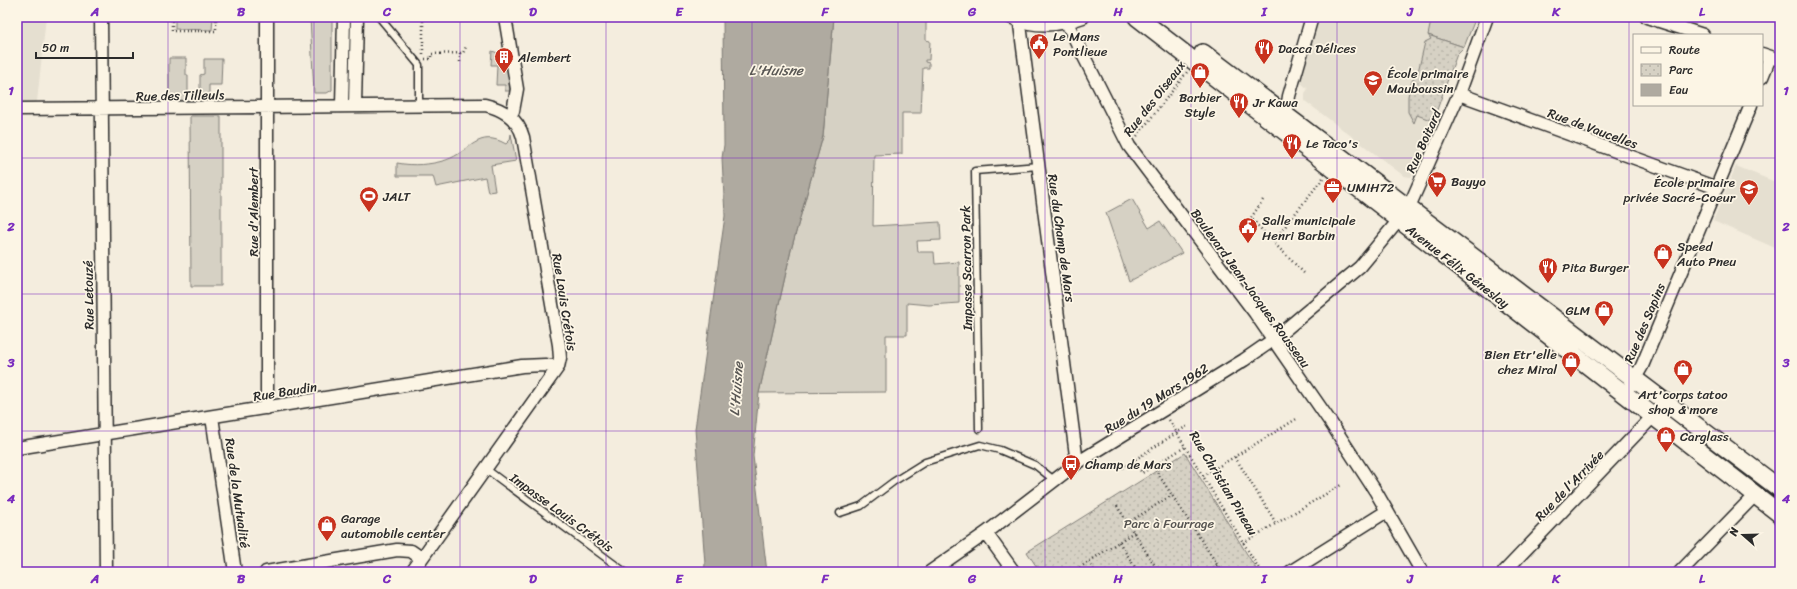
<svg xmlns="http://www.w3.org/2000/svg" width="1797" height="589" font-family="Sriracha,sans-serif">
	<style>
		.built { fill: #e5dfd0 }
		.green { fill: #d6d1c4; stroke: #807e78 }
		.park { fill: url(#park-dots); stroke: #807e78 }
		.water { fill: #afaaa0; stroke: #7a7771 }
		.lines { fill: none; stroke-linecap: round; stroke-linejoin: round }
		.lane-casing { stroke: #2b2b2b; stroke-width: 9 }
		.street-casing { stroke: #2b2b2b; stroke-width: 15 }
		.secondary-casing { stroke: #2b2b2b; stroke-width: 20 }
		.path { stroke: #2b2b2b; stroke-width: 2.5; stroke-dasharray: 1 3; stroke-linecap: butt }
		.lane { stroke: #fcf5e5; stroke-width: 6 }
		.street { stroke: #fcf5e5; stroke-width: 12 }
		.secondary { stroke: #fcf5e5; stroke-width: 17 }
		.grid { fill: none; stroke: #7b2cbf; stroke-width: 1; stroke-opacity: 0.55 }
		.labels { text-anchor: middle; stroke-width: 3.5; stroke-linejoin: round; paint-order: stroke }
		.poi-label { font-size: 13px; fill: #2b2b2b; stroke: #fcf5e5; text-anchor: start }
		.street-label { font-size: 13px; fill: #2b2b2b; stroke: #fcf5e5 }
		.park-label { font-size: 13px; fill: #565451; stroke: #fcf5e5 }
		.water-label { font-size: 14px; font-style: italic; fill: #595754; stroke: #fcf5e5 }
		.neatline { fill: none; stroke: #7b2cbf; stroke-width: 1.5 }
		.grid-label { font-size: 13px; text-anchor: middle; font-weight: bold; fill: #7b2cbf }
	</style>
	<defs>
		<pattern id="park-dots" width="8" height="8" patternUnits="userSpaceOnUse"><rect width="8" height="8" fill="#d6d1c4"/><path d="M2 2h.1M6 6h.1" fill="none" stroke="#b8b4a9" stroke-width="1.8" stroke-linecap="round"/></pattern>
	</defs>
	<rect width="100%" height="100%" fill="#f4edde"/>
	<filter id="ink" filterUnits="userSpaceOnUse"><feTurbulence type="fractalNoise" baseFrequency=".025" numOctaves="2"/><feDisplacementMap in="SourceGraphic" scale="8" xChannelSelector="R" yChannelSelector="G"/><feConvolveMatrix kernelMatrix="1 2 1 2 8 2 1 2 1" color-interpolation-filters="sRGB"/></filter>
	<g filter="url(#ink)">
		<!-- built -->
		<path class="built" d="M17,17H46L37,102H17Z
			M1318,17H1476L1464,49L1457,54L1414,172L1411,177L1404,176L1305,101V93L1308,89L1300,82Z
			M1736,166L1780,184V250L1713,221Z"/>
		<!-- green -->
		<path class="green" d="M175,17H213L212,30L175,29Z
			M310,17H332V90L327,93H314Z
			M834,17H926V40L930,41L929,60H925V62L929,63V68H923L921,113H902V154L874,155L873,226L940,222L941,240L917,241L918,252H934L935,264L959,262V303L929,305L907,303V335H886V392L759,393L791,250L823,136Z
			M1429,17H1476L1464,47L1428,35L1431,21L1428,20Z
			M492,51C509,55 508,77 510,91H505V85H496L497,65H491Z
			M169,58H186V75H188V95L182,102H169Z
			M204,59H222L221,85H209V99H222V102H206L200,95V75L204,74Z
			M190,116H221V286H191Z
			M511,134L516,161L491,165L495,191L488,192L485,177L436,187L433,176H397V163C413,166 430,165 446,160C470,152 478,128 506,144L510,140Z
			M1132,199L1149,228L1160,221L1182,253L1129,281L1106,213Z"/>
		<!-- park -->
		<path class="park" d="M1428,35L1464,47L1457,54L1433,121L1417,115L1414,123L1408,112V96L1412,81L1418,72L1425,42L1431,39Z
			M1185,453L1258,572H1040L1027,552Z"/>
		<!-- water -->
		<path class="water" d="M723,17H834L823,136L791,250L759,393L753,456L767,572H704L705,564L695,429L725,216L722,158L724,145Z"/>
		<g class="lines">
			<!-- lane casing -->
			<g class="lane-casing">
				<path id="lane" d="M379,17L419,65V105
					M979,429L975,171L1038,166
					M486,469L625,572
					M840,513L861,506L893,482L925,462L980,445L1000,450L1035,465L1054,480"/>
			</g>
			<!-- street casing -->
			<g class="street-casing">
				<path id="street" d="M101,17L106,572
					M267,17V408
					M505,17L517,89L513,111L509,115
					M1010,17C1035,28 1058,26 1083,17
					M1019,17L1077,463
					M1064,17L1129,146L1255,313L1329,420L1376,492L1422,572
					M1647,17L1703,35
					M1762,54L1780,60
					M1762,77L1770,57
					M1459,94L1717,188
					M342,105L344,17
					M355,105L357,17
					M17,109L485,105C503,109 518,119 523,137L559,345L560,358L558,367L412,572
					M1282,121L1286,116L1289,96L1312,17
					M1631,385L1642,366L1751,105
					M212,417L235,572
					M17,448L522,366L545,365L558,367
					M986,533L1014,572
					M266,572L397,550L411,551L421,558
					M930,572L986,533L1077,463L1244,360L1273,340L1360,267L1408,209L1459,94L1487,17
					M1290,572L1387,511
					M1504,572L1658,411
					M1680,572L1755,495"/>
			</g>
			<!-- secondary casing -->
			<g class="secondary-casing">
				<path id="secondary" d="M1137,17L1780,514
					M1203,53L1780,489"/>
			</g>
			<!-- path -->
			<path class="path" d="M172,17V31H216V17
				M423,17V56
				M460,53V62
				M425,59H431V54L463,53L466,47
				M1137,136L1187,72
				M1263,200L1251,218L1273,242
				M1304,273L1273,242L1323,178
				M1169,420L1261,572
				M1235,457L1276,523
				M1134,460L1142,473L1185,447
				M1153,466L1222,572
				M1122,468L1187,426
				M1203,476L1298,418
				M1117,506L1159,572
				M1128,523L1172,495
				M1119,542L1138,572
				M1243,543L1341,485
				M1089,562L1095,572
				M1073,572L1134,532
				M1206,572L1218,565"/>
			<!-- lane -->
			<use href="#lane" class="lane"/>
			<!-- street -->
			<use href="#street" class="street"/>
			<!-- secondary -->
			<use href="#secondary" class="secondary"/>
		</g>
	</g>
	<!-- grid -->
	<path class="grid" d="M168,17V572M314,17V572M460,17V572M606,17V572M752,17V572M898,17V572M1045,17V572M1191,17V572M1337,17V572M1483,17V572M1629,17V572M17,158H1780M17,294H1780M17,431H1780"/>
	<!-- icons -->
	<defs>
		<g id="civic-pin" transform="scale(1)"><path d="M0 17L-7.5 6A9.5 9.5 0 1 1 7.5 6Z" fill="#c8321e" stroke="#fcf5e5"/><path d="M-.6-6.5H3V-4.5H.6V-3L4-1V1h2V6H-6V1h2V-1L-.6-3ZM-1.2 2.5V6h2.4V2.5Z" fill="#fff"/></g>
		<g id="restaurant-pin" transform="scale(1)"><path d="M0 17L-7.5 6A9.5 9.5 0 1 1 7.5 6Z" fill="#c8321e" stroke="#fcf5e5"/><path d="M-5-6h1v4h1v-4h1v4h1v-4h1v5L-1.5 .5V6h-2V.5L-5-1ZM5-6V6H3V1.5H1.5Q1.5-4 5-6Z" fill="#fff"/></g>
		<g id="building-pin" transform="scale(1)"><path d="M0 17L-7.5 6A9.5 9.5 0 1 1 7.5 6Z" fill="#c8321e" stroke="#fcf5e5"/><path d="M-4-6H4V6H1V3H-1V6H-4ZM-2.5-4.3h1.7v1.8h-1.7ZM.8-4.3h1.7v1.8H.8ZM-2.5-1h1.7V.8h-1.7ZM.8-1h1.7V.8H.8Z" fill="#fff"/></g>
		<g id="shop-pin" transform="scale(1)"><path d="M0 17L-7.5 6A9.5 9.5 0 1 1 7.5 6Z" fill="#c8321e" stroke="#fcf5e5"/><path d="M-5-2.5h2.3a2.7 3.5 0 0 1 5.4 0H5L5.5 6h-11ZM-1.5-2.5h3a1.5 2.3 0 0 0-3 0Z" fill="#fff"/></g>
		<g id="school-pin" transform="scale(1)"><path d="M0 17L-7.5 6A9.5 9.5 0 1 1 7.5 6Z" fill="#c8321e" stroke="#fcf5e5"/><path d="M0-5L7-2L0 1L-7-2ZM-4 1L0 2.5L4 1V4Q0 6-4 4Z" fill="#fff"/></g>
		<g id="supermarket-pin" transform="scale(1)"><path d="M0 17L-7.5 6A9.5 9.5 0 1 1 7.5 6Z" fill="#c8321e" stroke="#fcf5e5"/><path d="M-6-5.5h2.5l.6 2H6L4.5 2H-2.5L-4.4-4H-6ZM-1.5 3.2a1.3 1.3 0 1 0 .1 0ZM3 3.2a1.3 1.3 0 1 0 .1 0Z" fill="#fff"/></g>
		<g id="office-pin" transform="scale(1)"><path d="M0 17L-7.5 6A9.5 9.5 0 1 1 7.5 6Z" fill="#c8321e" stroke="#fcf5e5"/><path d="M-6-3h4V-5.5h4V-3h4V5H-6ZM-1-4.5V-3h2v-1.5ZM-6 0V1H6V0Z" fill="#fff"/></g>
		<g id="stadium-pin" transform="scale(1)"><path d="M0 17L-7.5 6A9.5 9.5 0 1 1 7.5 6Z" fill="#c8321e" stroke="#fcf5e5"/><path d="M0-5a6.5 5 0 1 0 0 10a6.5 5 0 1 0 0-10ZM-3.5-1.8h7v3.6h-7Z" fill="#fff"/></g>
		<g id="bus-pin" transform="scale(1)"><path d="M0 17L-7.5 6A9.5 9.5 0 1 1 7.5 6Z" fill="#c8321e" stroke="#fcf5e5"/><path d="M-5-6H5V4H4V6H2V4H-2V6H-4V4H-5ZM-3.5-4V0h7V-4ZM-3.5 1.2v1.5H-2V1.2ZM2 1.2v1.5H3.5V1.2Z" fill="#fff"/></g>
	</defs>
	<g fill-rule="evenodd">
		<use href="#civic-pin" x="1039" y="43"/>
		<use href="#restaurant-pin" x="1264" y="48"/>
		<use href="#building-pin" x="504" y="57"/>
		<use href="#shop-pin" x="1200" y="72"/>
		<use href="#school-pin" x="1373" y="80"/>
		<use href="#restaurant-pin" x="1239" y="102"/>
		<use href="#restaurant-pin" x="1292" y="143"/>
		<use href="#supermarket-pin" x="1437" y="181"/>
		<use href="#office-pin" x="1333" y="187"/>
		<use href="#school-pin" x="1749" y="189"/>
		<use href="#stadium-pin" x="369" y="196"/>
		<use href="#civic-pin" x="1248" y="227"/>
		<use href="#shop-pin" x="1663" y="253"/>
		<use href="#restaurant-pin" x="1548" y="267"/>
		<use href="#shop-pin" x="1604" y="310"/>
		<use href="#shop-pin" x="1571" y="361"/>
		<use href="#shop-pin" x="1683" y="369"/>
		<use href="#shop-pin" x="1666" y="436"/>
		<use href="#bus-pin" x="1071" y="464"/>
		<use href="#shop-pin" x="327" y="525"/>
	</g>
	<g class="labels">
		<!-- poi labels -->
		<g class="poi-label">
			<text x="1053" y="41">Le Mans<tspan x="1053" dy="15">Pontlieue</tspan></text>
			<text x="1278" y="53">Dacca Délices</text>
			<text x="518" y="62">Alembert</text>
			<text x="1387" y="78">École primaire<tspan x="1387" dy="15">Mauboussin</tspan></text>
			<text x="1200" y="102" text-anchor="middle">Barbier<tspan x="1200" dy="15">Style</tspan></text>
			<text x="1253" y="107">Jr Kawa</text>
			<text x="1306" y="148">Le Taco's</text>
			<text x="1451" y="186">Bayyo</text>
			<text x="1735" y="187" text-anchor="end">École primaire<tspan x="1735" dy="15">privée Sacré-Coeur</tspan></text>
			<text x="1347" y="192">UMIH72</text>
			<text x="383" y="201">JALT</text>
			<text x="1262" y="225">Salle municipale<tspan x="1262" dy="15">Henri Barbin</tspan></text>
			<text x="1677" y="251">Speed<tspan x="1677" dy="15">Auto Pneu</tspan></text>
			<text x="1562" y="272">Pita Burger</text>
			<text x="1590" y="315" text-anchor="end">GLM</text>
			<text x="1557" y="359" text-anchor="end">Bien Etr'elle<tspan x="1557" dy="15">chez Miral</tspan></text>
			<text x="1683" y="399" text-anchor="middle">Art'corps tatoo<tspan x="1683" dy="15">shop &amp; more</tspan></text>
			<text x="1680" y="441">Carglass</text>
			<text x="1085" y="469">Champ de Mars</text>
			<text x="341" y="523">Garage<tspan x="341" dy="15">automobile center</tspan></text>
		</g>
		<!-- street labels -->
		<g class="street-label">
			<text transform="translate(180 95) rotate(-1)" y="5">Rue des Tilleuls</text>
			<text transform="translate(1154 98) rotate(-52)" y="5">Rue des Oiseaux</text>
			<text transform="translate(1593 128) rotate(20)" y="5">Rue de Vaucelles</text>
			<text transform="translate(1423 141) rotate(-66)" y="5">Rue Boitard</text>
			<text transform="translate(253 212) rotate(-90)" y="5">Rue d'Alembert</text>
			<text transform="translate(1062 238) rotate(82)" y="5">Rue du Champ de Mars</text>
			<text transform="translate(1458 266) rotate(38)" y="5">Avenue Félix Géneslay</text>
			<text transform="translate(966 268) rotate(-91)" y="5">Impasse Scarron Park</text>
			<text transform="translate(1251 288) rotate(54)" y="5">Boulevard Jean-Jacques Rousseau</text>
			<text transform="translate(88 295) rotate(-91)" y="5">Rue Letouzé</text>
			<text transform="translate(565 302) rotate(81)" y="5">Rue Louis Crétois</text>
			<text transform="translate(1644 323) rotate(-67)" y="5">Rue des Sapins</text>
			<text transform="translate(285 391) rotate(-9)" y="5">Rue Baudin</text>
			<text transform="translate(1156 398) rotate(-32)" y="5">Rue du 19 Mars 1962</text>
			<text transform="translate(1224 483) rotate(59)" y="5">Rue Christian Pineau</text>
			<text transform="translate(1569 485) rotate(-46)" y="5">Rue de l'Arrivée</text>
			<text transform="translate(238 493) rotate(82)" y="5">Rue de la Mutualité</text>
			<text transform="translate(562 512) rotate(36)" y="5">Impasse Louis Crétois</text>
		</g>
		<!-- park labels -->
		<g class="park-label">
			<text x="1169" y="528">Parc à Fourrage</text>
		</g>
		<!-- water labels -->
		<g class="water-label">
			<text x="776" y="75">L'Huisne</text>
			<text transform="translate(736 389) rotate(-86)" y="5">L'Huisne</text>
		</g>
	</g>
	<!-- margin -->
	<rect width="1797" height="589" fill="none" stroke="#fcf5e5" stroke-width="44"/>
	<!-- legend -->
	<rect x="1633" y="34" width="130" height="72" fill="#fcf5e5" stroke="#a8a49b"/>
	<rect x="1641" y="47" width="20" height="6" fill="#fcf5e5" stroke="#a8a49b"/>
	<text x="1669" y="54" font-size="12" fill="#2b2b2b">Route</text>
	<rect x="1641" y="64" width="20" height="12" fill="url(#park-dots)" stroke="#a8a49b"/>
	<text x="1669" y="74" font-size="12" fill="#2b2b2b">Parc</text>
	<rect x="1641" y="84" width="20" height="12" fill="#afaaa0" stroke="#a8a49b"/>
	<text x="1669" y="94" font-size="12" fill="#2b2b2b">Eau</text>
	<!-- north arrow -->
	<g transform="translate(1743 535) rotate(290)" stroke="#fcf5e5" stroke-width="3" paint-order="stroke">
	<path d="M0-3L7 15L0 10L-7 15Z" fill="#2b2b2b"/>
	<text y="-6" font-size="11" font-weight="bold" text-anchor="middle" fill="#2b2b2b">N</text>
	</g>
	<!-- scale -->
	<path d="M36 52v6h97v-6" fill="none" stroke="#2b2b2b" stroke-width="2"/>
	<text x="42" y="52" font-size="12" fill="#2b2b2b" stroke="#fcf5e5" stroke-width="3" paint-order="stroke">50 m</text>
	<rect x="22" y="22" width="1753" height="545" class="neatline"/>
	<g class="grid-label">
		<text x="95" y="16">A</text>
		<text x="241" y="16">B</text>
		<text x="387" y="16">C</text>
		<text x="533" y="16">D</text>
		<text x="679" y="16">E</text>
		<text x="825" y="16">F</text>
		<text x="972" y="16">G</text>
		<text x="1118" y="16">H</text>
		<text x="1264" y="16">I</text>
		<text x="1410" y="16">J</text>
		<text x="1556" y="16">K</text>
		<text x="1702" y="16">L</text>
		<text x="11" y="95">1</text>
		<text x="1786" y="95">1</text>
		<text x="11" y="231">2</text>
		<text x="1786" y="231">2</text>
		<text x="11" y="367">3</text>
		<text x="1786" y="367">3</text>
		<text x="11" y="503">4</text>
		<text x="1786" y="503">4</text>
		<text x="95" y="583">A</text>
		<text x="241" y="583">B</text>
		<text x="387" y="583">C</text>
		<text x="533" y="583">D</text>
		<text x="679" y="583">E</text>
		<text x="825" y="583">F</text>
		<text x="972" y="583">G</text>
		<text x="1118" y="583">H</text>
		<text x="1264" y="583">I</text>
		<text x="1410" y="583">J</text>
		<text x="1556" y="583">K</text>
		<text x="1702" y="583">L</text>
	</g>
</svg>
